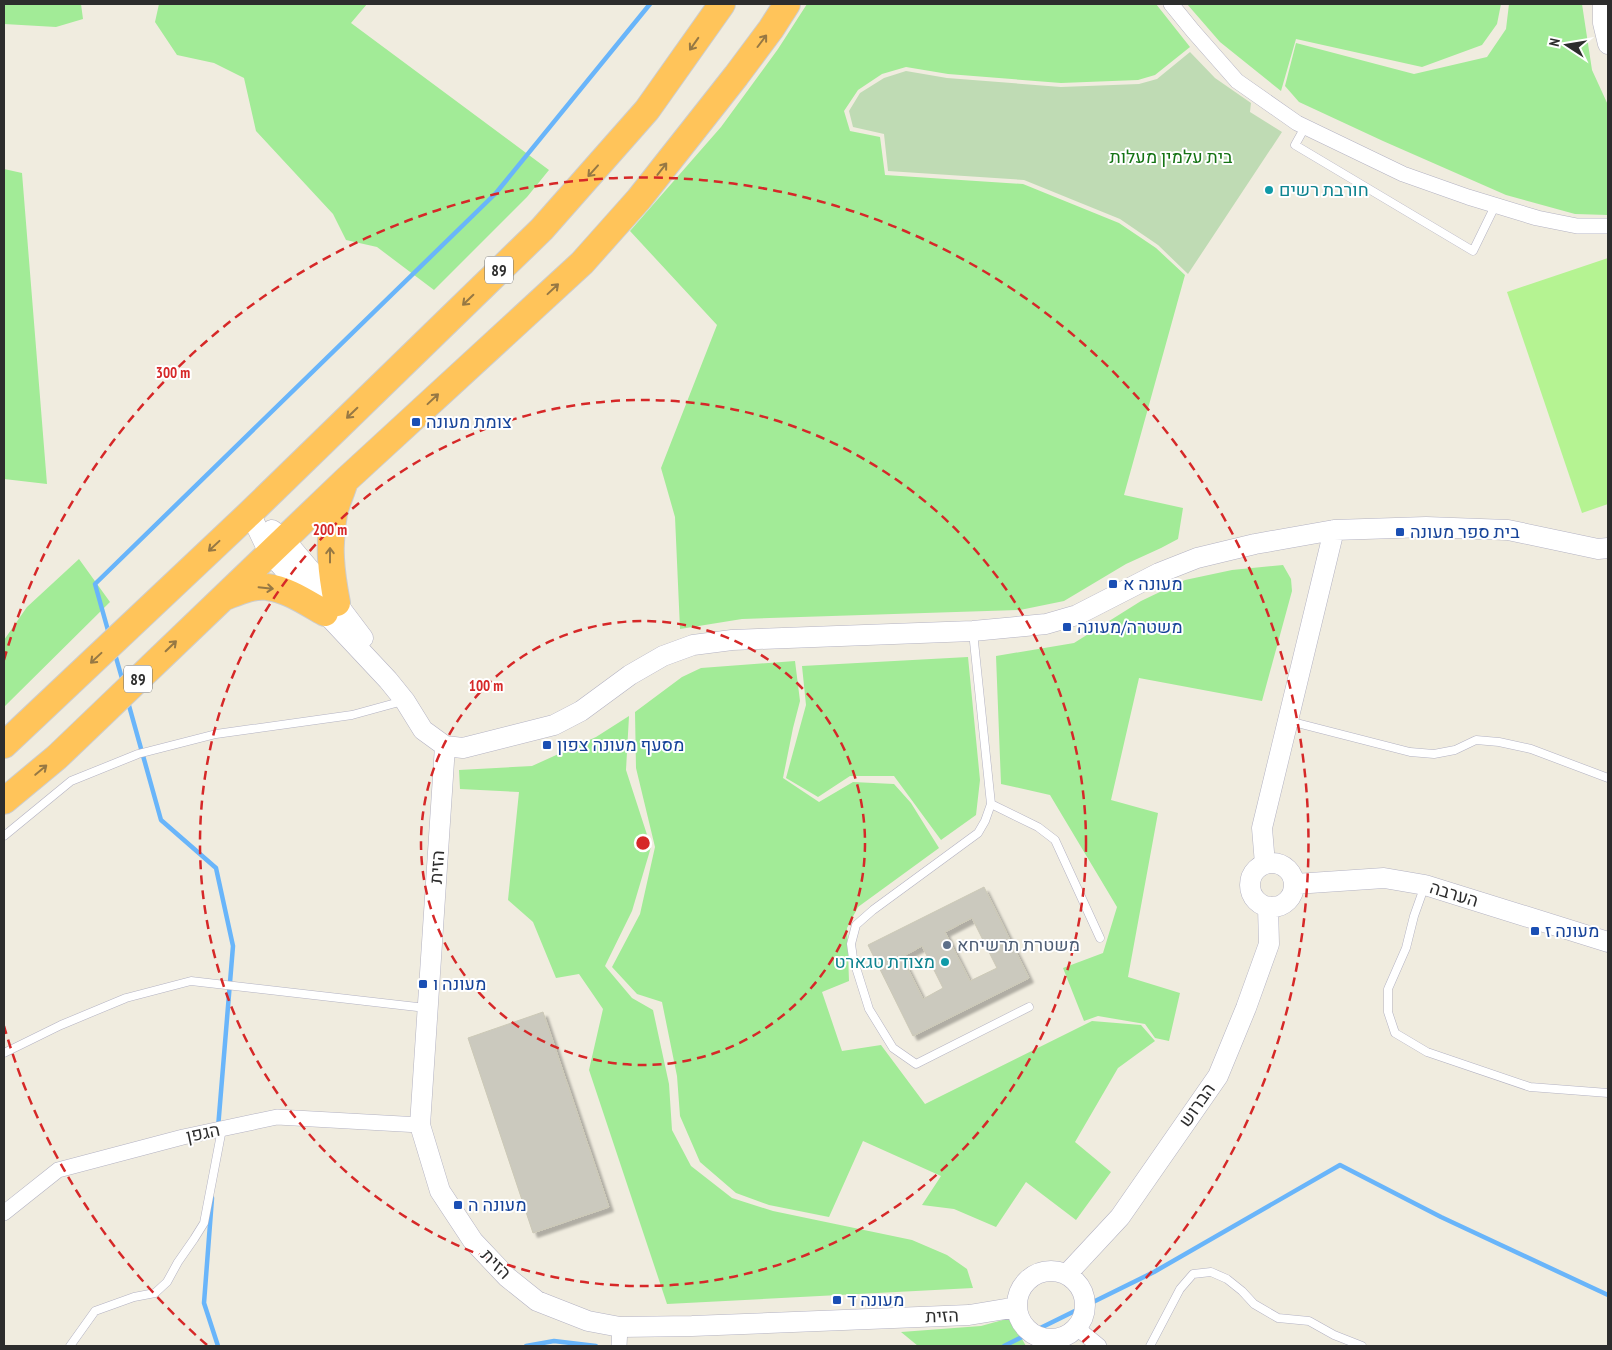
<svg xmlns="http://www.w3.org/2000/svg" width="1612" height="1350" font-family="'PT Sans Narrow',Heebo,sans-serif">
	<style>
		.green { fill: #a2eb97 }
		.cemetery { fill: #bfdbb4 }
		.pitch { fill: #b5f392 }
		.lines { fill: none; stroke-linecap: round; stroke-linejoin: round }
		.stream { stroke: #69b5fa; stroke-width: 4.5 }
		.building { fill: #cbc9be; stroke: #ccc9b7; fill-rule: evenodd; filter: url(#shadow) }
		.lane-casing { stroke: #b3b2c2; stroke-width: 9 }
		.street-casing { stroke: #b3b2c2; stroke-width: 16 }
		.secondary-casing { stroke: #b3b2c2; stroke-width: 21 }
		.highway-casing { stroke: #cdcdcd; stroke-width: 28 }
		.lane { stroke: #fff; stroke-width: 8 }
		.street { stroke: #fff; stroke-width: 15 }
		.secondary { stroke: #fff; stroke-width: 20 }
		.highway { stroke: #ffc45a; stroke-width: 26 }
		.oneway { stroke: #967844 }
		.ring { fill: none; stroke: #d62828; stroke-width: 2.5; stroke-dasharray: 9 6 }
		.culture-dot { fill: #0f9aa8; stroke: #fff; stroke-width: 2 }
		.transit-dot { fill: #1a4fb4; stroke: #fff; stroke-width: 2 }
		.service-dot { fill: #5c6f8a; stroke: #fff; stroke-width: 2 }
		.labels { text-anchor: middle; stroke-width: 4; stroke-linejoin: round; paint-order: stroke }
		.shield { fill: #fff; stroke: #6c6c6c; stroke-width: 1 }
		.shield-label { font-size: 16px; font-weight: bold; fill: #2d2d2d }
		.park-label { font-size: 18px; fill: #147314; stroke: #fff }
		.culture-label { font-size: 18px; fill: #0d838f; stroke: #fff; text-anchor: start }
		.transit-label { font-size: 18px; fill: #164399; stroke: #fff; text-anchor: start }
		.street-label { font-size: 18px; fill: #2d2d2d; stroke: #fff }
		.service-label { font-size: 18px; fill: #4e5e75; stroke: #fff; text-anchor: start }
		.centre { fill: #d62828; stroke: #fff; stroke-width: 2.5 }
		.ring-label { font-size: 15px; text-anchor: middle; font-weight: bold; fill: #d62828; stroke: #fff; stroke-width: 4; stroke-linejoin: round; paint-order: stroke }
	</style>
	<defs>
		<filter id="shadow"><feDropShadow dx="4.5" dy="4.5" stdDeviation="1" flood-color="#0004"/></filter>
	</defs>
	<rect width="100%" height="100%" fill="#f0ecdf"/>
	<!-- green -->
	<path class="green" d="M4,4H81L83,19L56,27L4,24Z
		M159,4H367L351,23L549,170L527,197L434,290L377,247L346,240L333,214L256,131L244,78L214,63L177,55L155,22Z
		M807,4H1156L1190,47L1155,75L1138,80L1061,83L948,74L906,67L882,74L858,90L844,111L850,131L880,137L885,175L1023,184L1119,223L1156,248L1185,275L1124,495L1183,508L1178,539L1161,548L1126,564L1064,601L1020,610L742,619L680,629L675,517L661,468L717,325L630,231L721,127L778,49Z
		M1187,4H1501L1497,24L1482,45L1422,67L1296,39L1281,91L1220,42Z
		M1509,4H1582L1592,70L1608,105V215L1575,214L1506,195L1383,141L1299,102L1285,86L1296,43L1414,74L1487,57L1506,29Z
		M4,169L22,173L47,484L4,479Z
		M79,559L110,602L4,707V640L27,607Z
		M1283,565L1291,579L1292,591L1262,701L1139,678L1111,800L1158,813L1128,977L1180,993L1169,1041L1155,1038L1145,1024L1098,1016L1084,1021L1063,968L1103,953L1117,907L1050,795L1001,784L996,656L1074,643L1141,601L1185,580L1232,570Z
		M968,657L980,780L976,815L941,840L894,776H850L818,797L786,778L806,705L802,666Z
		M795,661L800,701L793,728L783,778L819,802L853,782L894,784L911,803L939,848L858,907L847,928L849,981L822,992L842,1051L881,1045L925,1104L1092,1021L1141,1025L1155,1041L1118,1068L1075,1142L1111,1172L1076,1220L1026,1182L996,1227L954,1209L922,1205L941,1176L863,1141L829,1217L769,1205L736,1193L700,1162L680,1116L677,1076L662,1002L637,994L612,967L640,914L655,847L636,768L635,712L682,677L701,668Z
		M629,716L626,770L651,847L632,911L605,966L632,998L653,1010L669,1084L672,1130L691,1166L732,1198L773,1211L912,1240L947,1255L967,1269L973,1288L667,1304L589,1070L603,1009L579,974L556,978L533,922L508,900L519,792L460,789L459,770L532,766L596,737Z
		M1010,1318L1026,1346H918L901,1332L981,1326Z"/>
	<!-- cemetery -->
	<path class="cemetery" d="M1190,52L1215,78L1251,103L1250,112L1282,132L1188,274L1158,245L1120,219L1024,180L888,171L884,134L853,127L849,111L860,93L884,78L906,71L947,78L1061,87L1139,84L1157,79Z"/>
	<!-- pitch -->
	<path class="pitch" d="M1608,258V504L1582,513L1507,292Z"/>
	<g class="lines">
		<!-- stream -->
		<path class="stream" d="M109,634L95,584L496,193L650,4
			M115,654L123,682
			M128,702L161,820L216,868L233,946L218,1128
			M212,1198L204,1303L218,1346
			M526,1346L554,1341L596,1346
			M1004,1346L1154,1272L1340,1165L1441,1217L1608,1295"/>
	</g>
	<!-- building -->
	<path class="building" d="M984,887L1029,978L913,1036L868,945ZM972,918L997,968L970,981L945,932ZM922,946L943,988L923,999L902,957Z
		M543,1012L609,1207L533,1233L468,1038Z"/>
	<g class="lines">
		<!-- lane casing -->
		<g class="lane-casing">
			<path id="lane" d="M1305,127L1295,145L1473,251L1495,206
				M973,632L991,804L985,821L978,833L873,910L856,925L851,944L853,958L869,1009L893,1048L916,1064L1029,1007
				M1289,721L1410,752L1434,754L1455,750L1476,740L1499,742L1531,749L1608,778
				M991,804L1038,827L1055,840L1100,938
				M4,836L71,781L138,754L216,734L352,715L403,701
				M1425,885L1414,916L1406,948L1388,989V1012L1395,1033L1427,1052L1530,1087L1608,1093
				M4,1053L61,1025L126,998L191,981L426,1008
				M70,1346L95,1311L134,1297L155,1293L167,1282L178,1262L194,1239L204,1223L222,1129
				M1150,1346L1180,1289L1193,1274L1211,1272L1227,1279L1242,1291L1254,1304L1278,1318L1309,1321L1334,1335L1362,1346"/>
		</g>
		<!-- street casing -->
		<g class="street-casing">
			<path id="street" d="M1171,4L1193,31L1237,81L1297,123L1403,174L1468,197L1537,218L1577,226H1608
				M4,1213L58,1170L183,1137L277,1117L420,1125
				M1077,1328L1099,1346
				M619,1346L620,1327"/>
		</g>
		<!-- secondary casing -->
		<g class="secondary-casing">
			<path id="secondary" d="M1603,4V23L1608,44
				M250,513L269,553L388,680L405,701L423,730L445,746L463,748L554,725L581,711L630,675L663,656L693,645L732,640L973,631L1046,624L1077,615L1159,573L1197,558L1255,544L1334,530L1426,527L1508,530L1598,549L1608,548
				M272,530L284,539L323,585L363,638
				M445,746L420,1125L440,1191L473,1241L507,1277L537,1301L588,1321L620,1327L692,1326L969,1315L1017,1307
				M1250 885a22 22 0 1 1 44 0a22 22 0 1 1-44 0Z
				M1265,864L1262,828L1334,530
				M1295,884L1384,878L1425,885L1608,942
				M1017 1305a34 34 0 1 1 68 0a34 34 0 1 1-68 0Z
				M1067,1274L1120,1217L1218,1076L1246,1008L1269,944L1268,907"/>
		</g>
		<!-- highway casing -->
		<g class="highway-casing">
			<path id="highway" d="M225,597C238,592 253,585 267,587C287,589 307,603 325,613
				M337,603C331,572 328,545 334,514C336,504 341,494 344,484
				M4,745L250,513L542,229L647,110L722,4
				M4,801L57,757L346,480L582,263L639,199L736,76L771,29L787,4"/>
		</g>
		<!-- lane -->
		<use href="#lane" class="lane"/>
		<!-- street -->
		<use href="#street" class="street"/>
		<!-- secondary -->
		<use href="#secondary" class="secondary"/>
		<!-- highway -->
		<use href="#highway" class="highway"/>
	</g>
	<!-- one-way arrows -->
	<defs><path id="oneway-shaft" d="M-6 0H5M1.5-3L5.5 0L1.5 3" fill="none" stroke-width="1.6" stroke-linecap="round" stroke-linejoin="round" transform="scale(1.25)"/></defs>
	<g class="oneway">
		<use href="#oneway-shaft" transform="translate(762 41) rotate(-53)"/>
		<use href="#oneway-shaft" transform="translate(694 44) rotate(125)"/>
		<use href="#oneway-shaft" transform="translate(662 169) rotate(-52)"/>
		<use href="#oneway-shaft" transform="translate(593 171) rotate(132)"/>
		<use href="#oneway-shaft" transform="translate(553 289) rotate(-43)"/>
		<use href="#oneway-shaft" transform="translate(468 300) rotate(136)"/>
		<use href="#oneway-shaft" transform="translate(433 399) rotate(-43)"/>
		<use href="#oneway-shaft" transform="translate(352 413) rotate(136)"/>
		<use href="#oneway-shaft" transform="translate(214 546) rotate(137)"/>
		<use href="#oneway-shaft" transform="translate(330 555) rotate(-90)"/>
		<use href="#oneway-shaft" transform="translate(266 588) rotate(6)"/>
		<use href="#oneway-shaft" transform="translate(171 646) rotate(-44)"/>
		<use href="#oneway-shaft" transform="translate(96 658) rotate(137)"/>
		<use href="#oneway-shaft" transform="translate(41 770) rotate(-40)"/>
	</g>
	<!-- distance rings -->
	<g class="ring">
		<circle cx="643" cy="843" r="222"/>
		<circle cx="643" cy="843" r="443"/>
		<path d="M207 1345A665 665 0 0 1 4 1026M4 660A665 665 0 1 1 1079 1345"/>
	</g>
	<!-- markers -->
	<g class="culture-dot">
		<circle cx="1269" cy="190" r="5"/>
		<circle cx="945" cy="962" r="5"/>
	</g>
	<g class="transit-dot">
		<rect x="411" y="417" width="10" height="10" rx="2.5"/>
		<rect x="1395" y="527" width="10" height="10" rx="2.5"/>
		<rect x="1108" y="579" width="10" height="10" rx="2.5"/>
		<rect x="1062" y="622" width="10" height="10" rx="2.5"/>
		<rect x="542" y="740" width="10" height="10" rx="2.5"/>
		<rect x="1530" y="926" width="10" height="10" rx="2.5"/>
		<rect x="418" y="979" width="10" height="10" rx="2.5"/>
		<rect x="453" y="1200" width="10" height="10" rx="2.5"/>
		<rect x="832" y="1295" width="10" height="10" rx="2.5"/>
	</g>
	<circle class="service-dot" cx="947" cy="945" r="5"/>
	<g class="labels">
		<!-- shield labels -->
		<g class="shield">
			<rect x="485" y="256.5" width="28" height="27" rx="4"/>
			<rect x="124" y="665.5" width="28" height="27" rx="4"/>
		</g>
		<g class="shield-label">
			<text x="499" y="276">89</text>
			<text x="138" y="685">89</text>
		</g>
		<!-- park labels -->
		<g class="park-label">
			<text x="1171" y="163">בית עלמין מעלות</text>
		</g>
		<!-- culture labels -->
		<g class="culture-label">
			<text x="1279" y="196">חורבת רשים</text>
			<text x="935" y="968" text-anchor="end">מצודת טגארט</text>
		</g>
		<!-- transit labels -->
		<g class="transit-label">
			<text x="426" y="428">צומת מעונה</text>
			<text x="1410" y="538">בית ספר מעונה</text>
			<text x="1123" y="590">מעונה א</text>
			<text x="1077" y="633">משטרה/מעונה</text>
			<text x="557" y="751">מסעף מעונה צפון</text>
			<text x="1545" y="937">מעונה ז</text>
			<text x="433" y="990">מעונה ו</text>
			<text x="468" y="1211">מעונה ה</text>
			<text x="847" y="1306">מעונה ד</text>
		</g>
		<!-- street labels -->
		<g class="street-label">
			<text transform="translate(437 867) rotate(-86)" y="6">הזית</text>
			<text transform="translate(1454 894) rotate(17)" y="6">הערבה</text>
			<text transform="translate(1197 1105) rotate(-55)" y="6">הברוש</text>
			<text transform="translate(203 1133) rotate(-12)" y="6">הגפן</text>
			<text transform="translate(496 1264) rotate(45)" y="6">הזית</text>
			<text transform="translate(942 1316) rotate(-2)" y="6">הזית</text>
		</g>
		<!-- service labels -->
		<g class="service-label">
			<text x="957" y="951">משטרת תרשיחא</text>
		</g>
	</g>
	<circle cx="643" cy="843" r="8" class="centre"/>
	<g class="ring-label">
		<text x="173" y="378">300 m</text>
		<text x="330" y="535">200 m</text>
		<text x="486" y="691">100 m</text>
	</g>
	<!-- border -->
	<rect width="1612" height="1350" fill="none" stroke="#2d2d2d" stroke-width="10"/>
	<!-- north arrow -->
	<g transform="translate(1567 45) rotate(282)" stroke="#ffffff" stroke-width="4" paint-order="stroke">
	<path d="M0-4L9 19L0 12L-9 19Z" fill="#2d2d2d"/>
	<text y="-8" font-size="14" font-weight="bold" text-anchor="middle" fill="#2d2d2d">N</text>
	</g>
</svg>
